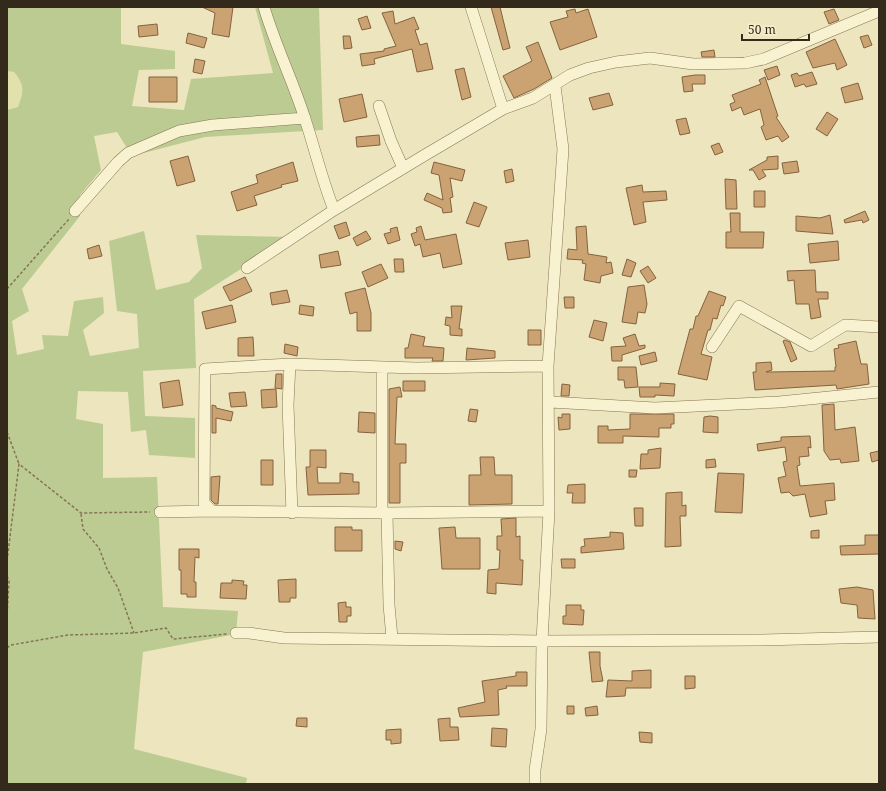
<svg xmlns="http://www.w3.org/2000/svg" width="886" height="791" font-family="'Noto Serif',serif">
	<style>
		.farmland { fill: #e2e1ab }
		.green { fill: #bccb92 }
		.building { fill: #cba373; stroke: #84623d }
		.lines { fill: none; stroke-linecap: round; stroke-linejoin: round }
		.minor-casing { stroke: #857557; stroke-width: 12 }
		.path { stroke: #857557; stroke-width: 1.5; stroke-dasharray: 3 2; stroke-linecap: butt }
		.minor { stroke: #f8f2d0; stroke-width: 11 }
	</style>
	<rect width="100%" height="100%" fill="#ede5bd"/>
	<!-- farmland -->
	<path class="farmland" d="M7,71L14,72L22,82L23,95L18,107L7,110Z"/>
	<!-- green -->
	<path class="green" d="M7,7H121V44L175,51V69L139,70L132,106L184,110L191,79L273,73L255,7H319L323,130L205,137L132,156L117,132L94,136L101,170L80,195V216L22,289L29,311L12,321L17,355L44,349L42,335L68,336L74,301L103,297L104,313L83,330L90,356L139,348L137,314L117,311L109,241L144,231L156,290L189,282L202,268L196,235L291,237L194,299L196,368L143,371L145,416L195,418V458L149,455L146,430L131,432L128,392L78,391L76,419L103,424V478L157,477L163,607L238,611L236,634L143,652L134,749L247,778L246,784H7V110L18,107C24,91 25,85 14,72L7,71Z"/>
	<!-- building -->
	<path class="building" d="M202,7H233L229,37L212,34L215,13Z
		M491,7H500L510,48L503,50Z
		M575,9L576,13L588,9L597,37L560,50L550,22L568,17L566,11Z
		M834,9L839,20L829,24L824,12Z
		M393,11L395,24L414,17L419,29L415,30L420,45L427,43L433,69L417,72L412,49L374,59L375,64L362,66L360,54L384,51V49L396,46L382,13Z
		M367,16L371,28L362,30L358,19Z
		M157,24L158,35L139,37L138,26Z
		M188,33L207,38L204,48L186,43Z
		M868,35L872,45L864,48L860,37Z
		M343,36H350L352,48L344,49Z
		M835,39L847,65L837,70L835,63L813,68L806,52Z
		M538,42L552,78L534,89L514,98L503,76L532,61L526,47Z
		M714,50L715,57H702L701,52Z
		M195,59L205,61L202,74L193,72Z
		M777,66L780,75L768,80L764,70Z
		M464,68L471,97L462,100L455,70Z
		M812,72L817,84L806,87L804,84L795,87L791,75L797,73L799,76Z
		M695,75H705V84H692L693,91L684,92L682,77Z
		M149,77H177V102H149Z
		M765,77L778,116L776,117L789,137L782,142L778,136L766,140L761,127L764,125L760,109L744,115L741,107L732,111L730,104L735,102L732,95L761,84L759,80Z
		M858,83L863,99L845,103L841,88Z
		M609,93L613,105L593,110L589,98Z
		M362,94L367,117L344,122L339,99Z
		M827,112L838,119L827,136L816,129Z
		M686,118L690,133L680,135L676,120Z
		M379,135L380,145L357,147L356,137Z
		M719,143L723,152L715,155L711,146Z
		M188,156L195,181L177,186L170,161Z
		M778,156V169L762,170L766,176L759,180L753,170H749L767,160V157Z
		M797,161L799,172L784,174L782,163Z
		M293,162L298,181L281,185L282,187L254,196L257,205L237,211L231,192L258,183L256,175Z
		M434,162L465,170L462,181L450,178L453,197L450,198L452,212L443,213L442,208L424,200L427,193L443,200L439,175L431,173Z
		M512,169L514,181L506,183L504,171Z
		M725,179L736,180L737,209H726Z
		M642,185L643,192L666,191L667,200L643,202L646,222L634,225L626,188Z
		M754,191H765V207H754Z
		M474,202L487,207L479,227L466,223Z
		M865,211L869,220L863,223L862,220L845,223L844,220Z
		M730,213H740V232H764L763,248H726V232H731Z
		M830,215L833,234L796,231V216L820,218Z
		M346,222L350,235L339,239L334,226Z
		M421,226L425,240L456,234L462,264L443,268L440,253L423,257L420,244L415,246L411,234L417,232L416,228Z
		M586,226L588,254L607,257L606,263L611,262L613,273L601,276L600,283L584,280L586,264L582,263L583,260L567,259L568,249L577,250L576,227Z
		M397,227L400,240L388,244L384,234L391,232L390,229Z
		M366,231L371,239L357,246L353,238Z
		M528,240L530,257L508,260L505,243Z
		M838,241L839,260L810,263L808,244Z
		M99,245L102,256L89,259L87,249Z
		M338,251L341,265L321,268L319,255Z
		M394,259H403L404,272H395Z
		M627,259L636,263L631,277L622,275Z
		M381,264L388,278L368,287L362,272Z
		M648,266L656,278L648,283L640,271Z
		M815,270L816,292H828V299H818L821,317L811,319L809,304H796L794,280L788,281L787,271Z
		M245,277L252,291L230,301L223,287Z
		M644,285L647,304L645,313L638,312L636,324L622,322L628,287Z
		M365,288L371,313V331H357V312L350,314L345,293Z
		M287,290L290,302L272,305L270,293Z
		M709,291L726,297L723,306L721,305L717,319L713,318L710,330H708L701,354L712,357L707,380L678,374L690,329H693L696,316H698Z
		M564,297H574V308H565Z
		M232,305L236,322L206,329L202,312Z
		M300,305L314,307L313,316L299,314Z
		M451,306H462L459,329H462V336L450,335V326L445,325L446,317L452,318Z
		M594,320L607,323L603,341L589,337Z
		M528,330H541V345H528Z
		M411,334L425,337L423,346L444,348L443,361H432L433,358H405V348H408Z
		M635,334L639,346L645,345V348L622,355V361H612L611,347L626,346L623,338Z
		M253,337L254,356H238V338Z
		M785,340L790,342L797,359L791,362L783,341Z
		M856,341L861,364H867L869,384L837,389L836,385L755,390L753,372H756V363L771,362L772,370L766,372L835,371V367H836L834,349L839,348L838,345Z
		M285,344L298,347L297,356L284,353Z
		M467,348L495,351V358L466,360Z
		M655,352L657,361L641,365L639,356Z
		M618,367H636L638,387L625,388L624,380H618Z
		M276,374H282V389L275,388Z
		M179,380L183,405L163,408L160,383Z
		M403,381H425V391H403Z
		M660,383L675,384L674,396L655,395V397H640L639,387H660Z
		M562,384L570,385L569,396H561Z
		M400,387L402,397H397L395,444H406V463H400V503H389V389Z
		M276,389L277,407L262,408L261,390Z
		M245,392L247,406L231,407L229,393Z
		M834,404L835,430L855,427L859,461L841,463L840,459L830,460L824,451L822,405Z
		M212,405L216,406V408L233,412L231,421L216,418V433H212Z
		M470,409L478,410L476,422L468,421Z
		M359,412L375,413V433L358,432Z
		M562,414H570V429L559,430L558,417L562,418Z
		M630,414H674V424H671V428H659V437L623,436V443H598V426H608V430L630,429Z
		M710,416L718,417V433L703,432L704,417Z
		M810,436L811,448L808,447L809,456L799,457L800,465L797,466L800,486L834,483L835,500L825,501L827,514L810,517L805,494L793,496L789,492L781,493L778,478L786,476L783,462L787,461L785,447L758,451L757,444L781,441V437Z
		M661,448L660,468L640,469L641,454H648V450Z
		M310,450H326V468L317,467L318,483H340V473L353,474V482H359V494L308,495L306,467H310Z
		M879,451V460L872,462L870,453Z
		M480,457H494L495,475H512V504L469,505V475H481Z
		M715,459L716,467L706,468V460Z
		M261,460H273V485H261Z
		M629,470H637L636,477H629Z
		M718,473L744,474L742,513L715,512Z
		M220,476L218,504H215L211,500V477Z
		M585,484V503H572L573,493H567L568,485Z
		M682,492V506L686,505V516H680L681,546L665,547L666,493Z
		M634,508H643V526H635Z
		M516,518V537L520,536V560H523L522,585L496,583V594L487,593L488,570L499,569L500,550H497V536H502L501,519Z
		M335,527H352V530H362V551H335Z
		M455,527L456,538H480V569H442L439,528Z
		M819,530V538H811V531Z
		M610,532L623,533L624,549L581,553V547L585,546L584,539L610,537Z
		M865,535H879V554L841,555L840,546L865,545Z
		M395,541L403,542L401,551L395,549Z
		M179,549H199V558L195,557L194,582H196V597H187V594H181V570H179Z
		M561,559H575V568H562Z
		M296,579V598H290V602H279L278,580Z
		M232,580L244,581L243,585H247L246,599L220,598L221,583H232Z
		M857,587L873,590L875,619L858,618L857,605L841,603L839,589Z
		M346,602V607H351V616H347V622H339L338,603Z
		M566,605H581V610H584L583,625L563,624V616H566Z
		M589,652H600V666L603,681L592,682Z
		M651,670V688H626L625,696L606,697L608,680L632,681V671Z
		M516,672H527V686H506L507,688L498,690L499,715L460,717L458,708L485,702L482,681L516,676Z
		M685,676H695V688L685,689Z
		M567,706H574V714H567Z
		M597,706L598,715L586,716L585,708Z
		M297,718H307V727L296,726Z
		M450,718V727H458L459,740L440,741L438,719Z
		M492,728L507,729L506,747L491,746Z
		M401,729V743L391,744V740H386V730Z
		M639,732L652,733V743L640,742Z"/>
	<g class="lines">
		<!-- minor casing -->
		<g class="minor-casing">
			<path id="minor" d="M264,7C275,45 293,81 305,119C315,149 322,180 334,210
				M471,7L503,109
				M379,106L391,141L403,168
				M75,211L118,162L128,153L179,131L213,125L305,118
				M247,268L334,210L425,155L503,109L533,98L570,75L589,68L616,62L650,58L693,64L745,63L764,59L879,11
				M712,347L739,306L811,346L845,325L879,327
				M290,364L205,369L204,503L212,511L387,513L549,511
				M550,402L655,408L779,402L879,392
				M160,512L212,511
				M292,513L288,405L290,364L416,368L548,366
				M382,513V367
				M387,513L389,605L392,638
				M236,633H249L284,638L542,641L761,640L879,637
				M535,784V770L541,729L542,641L549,511L548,366L563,149L555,86"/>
		</g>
		<!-- path -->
		<path class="path" d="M7,289L69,219
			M7,432L19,464
			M81,514L83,529L99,548L107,569L118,588L134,633
			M7,561L19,464L81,513L150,512
			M7,576L9,581L7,617
			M7,648L11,645L68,635L134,633L166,628L173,639L227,634"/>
		<!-- minor -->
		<use href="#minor" class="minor"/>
	</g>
	<!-- border -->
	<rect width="886" height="791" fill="none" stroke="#342a1b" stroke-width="16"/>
	<!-- scale -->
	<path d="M742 34v6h67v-6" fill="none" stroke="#342a1b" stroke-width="2"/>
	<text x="748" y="34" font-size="12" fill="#342a1b" stroke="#f5eecc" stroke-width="3" paint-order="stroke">50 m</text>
</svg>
